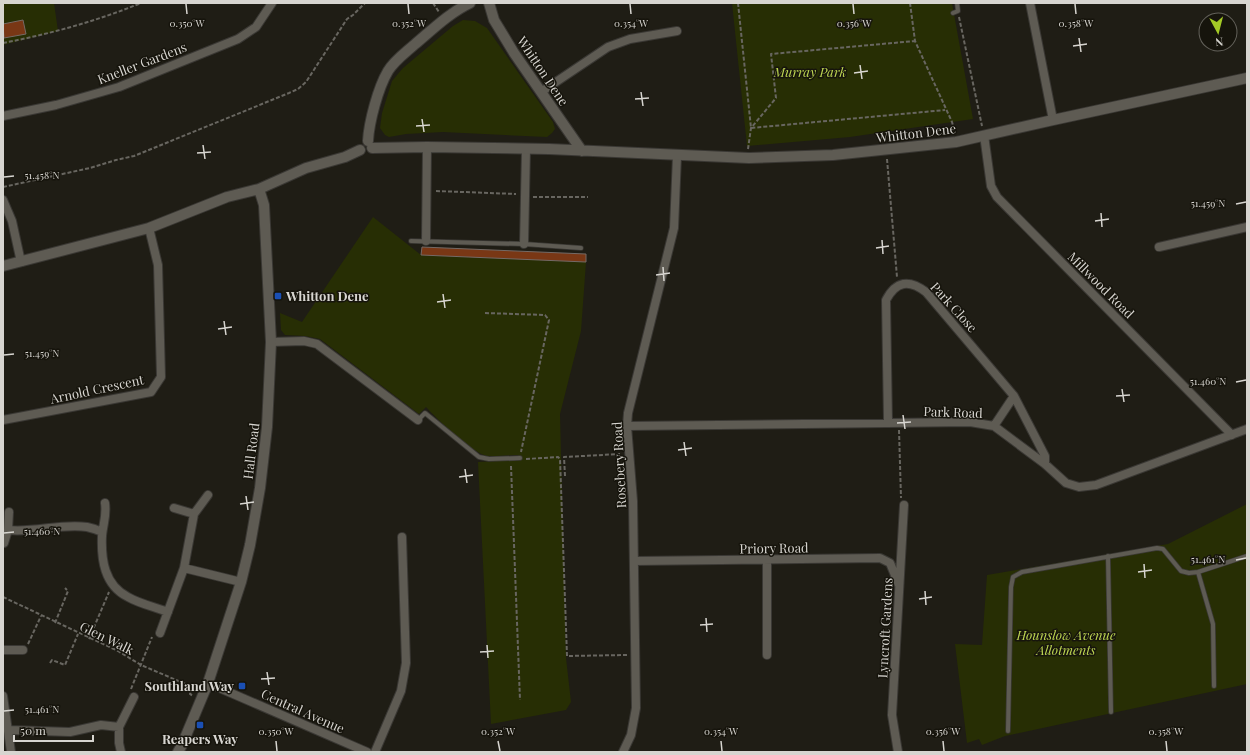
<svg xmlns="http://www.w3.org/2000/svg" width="1250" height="755" font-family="'Playfair Display',serif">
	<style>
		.green { fill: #272e04 }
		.building { fill: #793715; stroke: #746a66 }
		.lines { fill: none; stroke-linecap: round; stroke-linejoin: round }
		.service-casing { stroke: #3a3834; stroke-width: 5.5 }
		.minor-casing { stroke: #3a3834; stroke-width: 10 }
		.tertiary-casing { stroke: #3a3834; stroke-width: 12 }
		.path { stroke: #686660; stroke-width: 2; stroke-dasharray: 4 2; stroke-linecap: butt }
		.service { stroke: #5e5b53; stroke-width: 4 }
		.minor { stroke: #5e5b53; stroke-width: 8 }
		.tertiary { stroke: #5e5b53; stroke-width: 10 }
		.ticks { fill: none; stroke: #d7d5d0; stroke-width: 1.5 }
		.transit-dot { fill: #1a4fb4; stroke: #16140c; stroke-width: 1.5 }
		.labels { text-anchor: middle; stroke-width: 3; stroke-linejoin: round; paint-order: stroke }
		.street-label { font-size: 13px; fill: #d7d5d0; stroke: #16140c }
		.park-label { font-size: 13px; font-style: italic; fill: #bed652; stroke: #16140c }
		.poi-label { font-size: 13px; font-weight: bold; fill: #d7d5d0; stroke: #16140c; text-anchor: start }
		.ticks-label { font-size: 10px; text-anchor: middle; fill: #d7d5d0; stroke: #16140c; stroke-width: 3; stroke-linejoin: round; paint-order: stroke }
	</style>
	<rect width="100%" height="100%" fill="#1f1d15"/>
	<!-- green -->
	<path class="green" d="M3,3H54L58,31L3,45Z
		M732,3H952L973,119L850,137L747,146Z
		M463,20L475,21L487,28L553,122L555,129L552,133L547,137L443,132L406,134L389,137L385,135L380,128L382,113L392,81L403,68L453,26Z
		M373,217L421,255L586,262L581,331L560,414L566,658L571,702L566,710L491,724L478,462L517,460L518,455C508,455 497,457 487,456C472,453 436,418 426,407L419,414L320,339L305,336L285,335L281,330L280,313L302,322Z
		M1247,504V684L1005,736L982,745L979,739L967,743L955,644L982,645L987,575L1168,544Z"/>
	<!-- building -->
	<path class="building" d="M23,20L26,34L4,38L3,24Z
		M422,247L586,254V262L421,255Z"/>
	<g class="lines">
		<!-- service casing -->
		<g class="service-casing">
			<path id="service" d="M953,13L958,11L957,3
				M411,241L524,244L581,248
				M418,420L425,413L479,457L489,459L520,458
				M1108,556L1111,712
				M1198,572L1213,624L1214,686
				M1008,731L1011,587L1013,577L1022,572L1157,548L1163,549L1181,571L1189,573L1198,572L1247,556"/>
		</g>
		<!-- minor casing -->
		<g class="minor-casing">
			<path id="minor" d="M1030,3L1053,120
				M541,92L608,47L630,39L677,31
				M3,116L56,105L119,87L238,39L256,27L272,3
				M984,135L991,186L997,197L1232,435
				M3,200L12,221L21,262
				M426,241L427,147
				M524,244L526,149
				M1159,247L1247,227
				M271,342L304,341L317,344L418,420
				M1014,396L1045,456V464
				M3,420L151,392L161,377L158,265L149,228
				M888,422L886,300C896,281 909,279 926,292L1014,396L994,426
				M627,426L970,422L994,426L1045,464L1066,483L1079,487L1096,485L1247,429
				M105,503C107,515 103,524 102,536C101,559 104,585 128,597C140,604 155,607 168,612
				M174,508L194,514L208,495
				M8,530C35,533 61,523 87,527C92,528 98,530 102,532
				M4,543L8,530L9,512
				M767,560V655
				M634,561L880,558L890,563L899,585
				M184,568L241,582
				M160,633L184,568L194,514
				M3,650H23
				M208,683L367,752
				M3,696L11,752
				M119,727V743L121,752
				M9,730L70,732L101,725L119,727L134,697
				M375,752L401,691L406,663L402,537
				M623,752L631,735L636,708L633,501L627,426L628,413L674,228L677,156
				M898,752L892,715L904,505"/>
		</g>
		<!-- tertiary casing -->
		<g class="tertiary-casing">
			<path id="tertiary" d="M489,3L494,20L514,53L582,151
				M368,141C369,122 378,88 388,71C394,61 405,53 414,45C432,30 449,13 470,3
				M372,148L427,147L549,149L749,158L833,155L956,142L1053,120L1247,78
				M3,266L149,228L227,197L259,189L306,168L345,157L360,150
				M178,752L182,745L208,683L241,582L250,545L260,488L267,427L271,342L264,205L259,189"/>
		</g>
		<!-- path -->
		<path class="path" d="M433,3L439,12
			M738,3L751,128L945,110
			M910,3L915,41L952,122L955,133
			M959,17L982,126
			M3,43C50,34 97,21 141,3
			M748,149L751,128L776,98L771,54L915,41
			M887,159L897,277
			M3,187L90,168L116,160L134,156L289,93L298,89L306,82L347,19L353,15L365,3
			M436,191L516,194
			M533,197H588
			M485,313L545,315L549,320L521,452
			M899,430L901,498
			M526,459L558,457L560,459L567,656L627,655
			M511,466L520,700
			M565,476L564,457L620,454
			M3,597L118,651L141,665L195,688
			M55,623L68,591L65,588
			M89,639L109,592
			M28,644L41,616
			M50,663L52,660L65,665L78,634
			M193,687L190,694L193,696
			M131,689L152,637"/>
		<!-- service -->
		<use href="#service" class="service"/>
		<!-- minor -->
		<use href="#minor" class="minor"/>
		<!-- tertiary -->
		<use href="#tertiary" class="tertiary"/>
	</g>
	<!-- ticks -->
	<path class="ticks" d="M186,4L187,14M408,4L409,14M630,4L631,14M853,4L854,14M1075,4L1076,14M1079,38L1081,52M1073,46L1087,44M860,65L862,79M854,73L868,71M641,92L643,106M635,99L649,98M422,119L424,132M416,126L430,125M203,145L205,159M197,153L211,152M4,177L14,176M1236,204L1246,202M1101,213L1102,227M1095,221L1109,219M882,240L883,254M876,248L889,246M663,267L664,281M656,275L670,273M443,294L445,308M437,302L451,300M224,321L226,335M218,329L232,327M4,355L14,354M1236,382L1246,380M1122,389L1124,402M1116,396L1130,395M903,415L905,429M897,423L911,422M684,442L686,456M678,450L692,448M465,469L467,483M459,477L473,475M246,496L248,510M240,504L254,502M4,533L14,532M1236,560L1246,558M1144,564L1145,578M1138,572L1152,570M925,591L926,605M919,599L932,597M706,618L707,632M700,625L713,624M487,645L488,658M480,652L494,651M267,672L269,685M261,679L275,678M4,711L14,710M276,741L277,751M498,741L500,751M721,741L722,751M943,741L944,751M1166,741L1167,751"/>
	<!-- markers -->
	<g class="transit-dot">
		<rect x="274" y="292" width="8" height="8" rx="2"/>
		<rect x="238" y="682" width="8" height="8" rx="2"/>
		<rect x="196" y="721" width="8" height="8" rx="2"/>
	</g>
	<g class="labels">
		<!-- street labels -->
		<g class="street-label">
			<text transform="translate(142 63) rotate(-21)" y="5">Kneller Gardens</text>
			<text transform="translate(543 71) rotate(56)" y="5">Whitton Dene</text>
			<text transform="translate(916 133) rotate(-7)" y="5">Whitton Dene</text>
			<text transform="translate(1101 285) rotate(45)" y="5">Millwood Road</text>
			<text transform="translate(954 307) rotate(48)" y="5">Park Close</text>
			<text transform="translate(97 389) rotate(-12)" y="5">Arnold Crescent</text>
			<text transform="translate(953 412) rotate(2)" y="5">Park Road</text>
			<text transform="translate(251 451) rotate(-83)" y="5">Hall Road</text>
			<text transform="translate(619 465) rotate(-93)" y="5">Rosebery Road</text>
			<text transform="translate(774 548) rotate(-1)" y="5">Priory Road</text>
			<text transform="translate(885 628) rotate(-87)" y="5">Lyncroft Gardens</text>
			<text transform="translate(107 638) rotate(26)" y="5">Glen Walk</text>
			<text transform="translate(303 711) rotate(24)" y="5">Central Avenue</text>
		</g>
		<!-- park labels -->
		<g class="park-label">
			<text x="810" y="77">Murray Park</text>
			<text x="1066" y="640">Hounslow Avenue<tspan x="1066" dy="15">Allotments</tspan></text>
		</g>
		<!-- poi labels -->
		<g class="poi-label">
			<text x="286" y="301">Whitton Dene</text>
			<text x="234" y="691" text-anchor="end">Southland Way</text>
			<text x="200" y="744" text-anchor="middle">Reapers Way</text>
		</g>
	</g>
	<g class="ticks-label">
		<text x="187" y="27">0.350°W</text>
		<text x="409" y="27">0.352°W</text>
		<text x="631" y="27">0.354°W</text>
		<text x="854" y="27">0.356°W</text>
		<text x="1076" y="27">0.358°W</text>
		<text x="42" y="179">51.458°N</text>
		<text x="1208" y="207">51.459°N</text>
		<text x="42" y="357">51.459°N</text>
		<text x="1208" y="385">51.460°N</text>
		<text x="42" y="535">51.460°N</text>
		<text x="1208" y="563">51.461°N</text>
		<text x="42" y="713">51.461°N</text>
		<text x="276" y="735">0.350°W</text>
		<text x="498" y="735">0.352°W</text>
		<text x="721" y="735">0.354°W</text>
		<text x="943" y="735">0.356°W</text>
		<text x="1166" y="735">0.358°W</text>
	</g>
	<!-- border -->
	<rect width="1250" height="755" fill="none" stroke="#d7d5d0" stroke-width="8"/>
	<!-- north arrow -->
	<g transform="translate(1218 32) rotate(173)"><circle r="19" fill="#16140c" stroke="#63615a"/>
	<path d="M0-3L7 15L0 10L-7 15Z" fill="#a3c926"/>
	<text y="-6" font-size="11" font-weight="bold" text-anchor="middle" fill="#d7d5d0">N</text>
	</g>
	<!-- scale -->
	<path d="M14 735v6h79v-6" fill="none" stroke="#d7d5d0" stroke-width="2"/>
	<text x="20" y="735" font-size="12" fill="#d7d5d0" stroke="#16140c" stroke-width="3" paint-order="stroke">50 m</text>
</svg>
